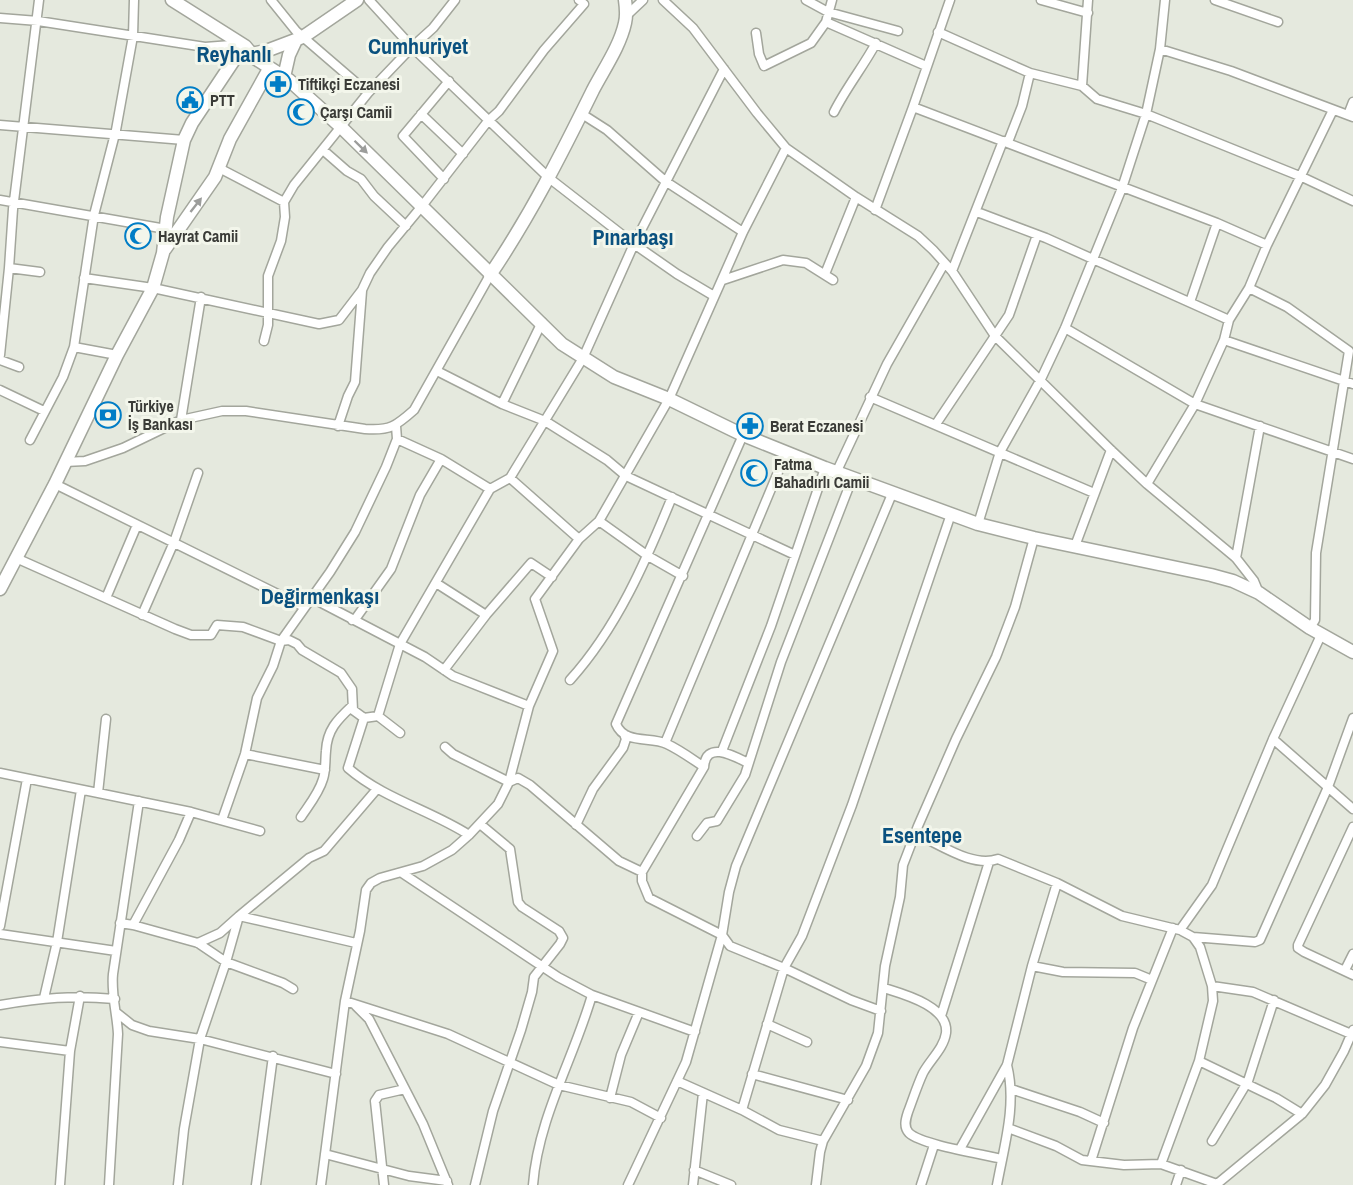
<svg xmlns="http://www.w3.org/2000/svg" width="1353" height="1185" font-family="'Archivo Narrow',sans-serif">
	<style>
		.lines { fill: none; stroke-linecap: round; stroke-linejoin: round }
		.street-casing { stroke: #a3a69c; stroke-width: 11 }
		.secondary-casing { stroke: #a3a69c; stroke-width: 15 }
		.street { stroke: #fff; stroke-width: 8 }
		.secondary { stroke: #fff; stroke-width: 12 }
		.oneway { fill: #9c9d9b }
		.labels { text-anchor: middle; stroke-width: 6; stroke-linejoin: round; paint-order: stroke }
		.poi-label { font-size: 16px; font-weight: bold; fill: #3a3b37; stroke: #f3f6eb; text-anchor: start }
		.district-label { font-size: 22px; font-weight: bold; fill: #0a517f; stroke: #f3f6eb }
	</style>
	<rect width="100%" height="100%" fill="#e5e9de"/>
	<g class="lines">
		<!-- street casing -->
		<g class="street-casing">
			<path id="street" d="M271,0L296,31L368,93
				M369,0L412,47L549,178L634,244L677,274L714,296
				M663,0L693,28L757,113L786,148L856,197L918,236L933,250L952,271L995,336L1111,450L1147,484L1236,558L1254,581L1259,593
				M806,0L828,12L898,31
				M1041,0L1088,13
				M1215,0L1278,22
				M626,16L643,0
				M0,18L38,21L205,47L231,45
				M826,22L926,66
				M938,32L1030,73L1082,86L1097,99L1146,114L1302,177L1353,201
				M756,33L759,54L764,66L811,43L826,22L832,0
				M1160,49L1231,71L1353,117
				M1082,86L1088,0
				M913,107L1217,223L1267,245
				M834,112C846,88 863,67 876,43
				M421,114L463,154
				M582,114L607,130L665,181L743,232
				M1348,115L1353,102
				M0,125L184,140
				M323,150L347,171L361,179L374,196L406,226
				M219,168L284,202
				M444,179L403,136L449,81
				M0,200L166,229
				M875,210L913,107L950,0
				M977,212L1046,238L1229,320
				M9,268L40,272
				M952,271L1003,141L1008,142L1022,106L1030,73
				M825,274L856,197
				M84,278L153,288L319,324L339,320L362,290L370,273L388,247L422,206L488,121L499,111L544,50L584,4L579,0
				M723,280L783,260L806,263L833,280
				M1249,288L1287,307L1349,351L1316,553L1315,620L1310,628
				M1190,302L1217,223
				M1065,328L1195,404L1353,459
				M1224,340L1353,384
				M264,341L268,325V276L281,241L285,217L284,202L294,185L368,93L412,47L433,28L455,0
				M74,347L117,355
				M0,355L9,268L13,209L39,0
				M0,360L19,367
				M437,371L502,404L545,421L607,460L626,476L795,555
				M0,390L44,411
				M870,397L1094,493
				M502,404L542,322
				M181,420L201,297
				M936,424L1009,315L1037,235
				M338,426L348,396L355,382L362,291
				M397,439L441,459L490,489L510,478L583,358L634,244L724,69
				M30,440L63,377L74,347L94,215L116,130L133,36L134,0
				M65,462L85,461L123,448L181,420L222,411H246L365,429C390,431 396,426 414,410L490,275
				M836,473L887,364L944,264
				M510,478L579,539L599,521L669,399L743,232L786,148
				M55,484L304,607
				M1147,484L1195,404L1224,340L1229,320L1249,288L1267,245L1333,110
				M599,521L648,556L683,576
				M978,524L1000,452L1041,379L1065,328L1122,188L1146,114L1160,49L1165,0
				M1075,546L1111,450
				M16,558L175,629L191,635H211L217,625L243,627L281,641L289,640L297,644L302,650L341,673L352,689L353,710L364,718L378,716L400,733
				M1236,558L1260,426
				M436,583L486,615
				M106,598L137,525
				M312,598L425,657L453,676L529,706
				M142,615L174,542L198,473
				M352,620L356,618L391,569L420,495L441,459
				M444,670L486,615L531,563L552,577
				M570,680C617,628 646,561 672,497
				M378,716L400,644L490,489
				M364,718L348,768C384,799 430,810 469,835
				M1273,739L1353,809
				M665,743L786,453
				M445,747L453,754L509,782L518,778L530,785L619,861L642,872V881L649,898L722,935L730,946L784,968L851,1000L881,1011
				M722,751L771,626L825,468
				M245,754L325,770
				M704,767C692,759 680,750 667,744C650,736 625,745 616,724L743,435
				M0,773L191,812L260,831
				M98,793L106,719
				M301,817C309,805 319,793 323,779C326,770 325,760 326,751C327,730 337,720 352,706
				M222,820L245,754L257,698L273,666L281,641L330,572L355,532L386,467L397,439L396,426
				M576,825L593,789L623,748L626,739L624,734
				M1353,827L1298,945V948L1304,952L1353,975
				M916,834C940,844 972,868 998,859L1057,883L1122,916L1180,930L1193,937L1200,947L1212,986L1213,1001L1199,1061L1161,1164
				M697,836L707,823L717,821L745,775L781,662L852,479
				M642,872L704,767C706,740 734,756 748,763
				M402,873L558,977L592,995L695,1032
				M120,923L133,925L198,943L226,962L283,983L293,989
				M133,925L179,840L191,812
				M0,926L27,779
				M1180,930L1212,885L1273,739L1321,635
				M0,934L116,951
				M1193,937L1255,942L1260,940L1328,787L1353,718
				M198,943L220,933L239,916L356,943
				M1032,966L1063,972L1135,973L1152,980
				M1345,970L1353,954
				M1212,986L1253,992L1351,1034
				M884,988C903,994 949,1006 946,1033C944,1048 930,1060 923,1073C917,1086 913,1099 908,1112C906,1118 903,1127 909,1133C922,1145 982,1154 1002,1159
				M44,998L57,942L81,790
				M345,1001L448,1034L559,1085L631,1102L661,1118
				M0,1005C42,998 72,995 115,999
				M356,1006L369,1019L423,1124L448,1185
				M117,1013L132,1025L149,1031L200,1039L336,1074
				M941,1016L989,862
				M767,1024L807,1042
				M0,1042L70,1051
				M1199,1061L1276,1098L1302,1114
				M752,1074L848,1100
				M677,1081L742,1110L779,1130L823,1141
				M1011,1089L1080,1112L1104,1123
				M610,1098L621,1055L639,1012
				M742,1110L784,968L802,936L852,805L951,514
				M1008,1128L1056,1146L1082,1160L1124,1165L1161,1164L1217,1184L1302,1114L1325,1085L1344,1051L1353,1030
				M1212,1141L1248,1081L1274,1000
				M960,1149L1007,1065L1032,966L1057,883
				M325,1154L409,1176L447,1181
				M1091,1161L1133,1028L1173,928
				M694,1170L731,1185
				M60,1185L70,1051L80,996
				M109,1185L118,1034C117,1014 111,994 113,974L139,801
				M178,1185L184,1129L200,1039L226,962L239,916L309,858L324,851L377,789
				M256,1185L273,1056
				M321,1185L345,1001L360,931L366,890L371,883L380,878L423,866L452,850L469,835L498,804L509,782L529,706L553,651L535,599L579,539
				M384,1185L375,1101L379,1095L405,1089
				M475,1185L493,1111L521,1030L532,992L534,977L560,944L563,938L559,931L522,907L518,902L510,849L480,824
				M533,1185C538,1118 574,1058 592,995
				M628,1185L686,1062L722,935L729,892L736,866L892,494
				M693,1185L703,1093
				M816,1185L820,1152L823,1141L866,1066L878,1033L885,966L900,897L903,865L918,826L956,739L996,657L1015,607L1034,538
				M921,1185L934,1145
				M997,1185C1004,1146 1017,1105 1007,1065
				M1176,1185L1181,1170"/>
		</g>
		<!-- secondary casing -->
		<g class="secondary-casing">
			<path id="secondary" d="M172,0L245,46L256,59L289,80L341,127L562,344L614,377L669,399L743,435L825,468L978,524L1034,538L1211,575L1233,581L1259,593L1310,628L1353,652
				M284,77L289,55L296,40
				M165,249L215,177L230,139L269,69
				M490,275C530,216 562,153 593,90C604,69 620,46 625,23C627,15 626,7 625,0
				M0,589L55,484L117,355L153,288L163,253L167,217L184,140L192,123L236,57L266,51L303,37L357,0"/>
		</g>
		<!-- street -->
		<use href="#street" class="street"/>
		<!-- secondary -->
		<use href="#secondary" class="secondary"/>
	</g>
	<!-- one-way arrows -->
	<defs><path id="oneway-solid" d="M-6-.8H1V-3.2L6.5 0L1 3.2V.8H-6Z" transform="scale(1.5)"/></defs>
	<g class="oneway">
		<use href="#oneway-solid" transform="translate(361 147) rotate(44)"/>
		<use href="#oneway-solid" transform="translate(196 205) rotate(-52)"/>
	</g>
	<!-- icons -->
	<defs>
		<g id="pharmacy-ring" transform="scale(1.35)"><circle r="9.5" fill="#f3f6eb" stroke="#007dc6" stroke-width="1.5"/><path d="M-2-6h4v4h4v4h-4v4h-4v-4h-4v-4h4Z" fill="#007dc6"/></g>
		<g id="civic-ring" transform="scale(1.35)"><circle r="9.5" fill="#f3f6eb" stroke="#007dc6" stroke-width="1.5"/><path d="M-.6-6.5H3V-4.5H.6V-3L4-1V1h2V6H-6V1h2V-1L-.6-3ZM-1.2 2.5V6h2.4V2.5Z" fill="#007dc6"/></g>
		<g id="mosque-ring" transform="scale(1.35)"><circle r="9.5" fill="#f3f6eb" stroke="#007dc6" stroke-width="1.5"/><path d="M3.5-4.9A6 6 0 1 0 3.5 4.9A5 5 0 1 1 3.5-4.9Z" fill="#007dc6"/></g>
		<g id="bank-ring" transform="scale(1.35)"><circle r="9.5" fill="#f3f6eb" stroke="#007dc6" stroke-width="1.5"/><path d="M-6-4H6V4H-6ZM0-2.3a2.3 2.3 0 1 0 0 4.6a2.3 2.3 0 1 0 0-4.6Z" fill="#007dc6"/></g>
	</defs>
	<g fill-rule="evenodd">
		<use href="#pharmacy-ring" x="278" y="84"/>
		<use href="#civic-ring" x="190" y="100"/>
		<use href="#mosque-ring" x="301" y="112"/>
		<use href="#mosque-ring" x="138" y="236"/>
		<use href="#bank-ring" x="108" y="415"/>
		<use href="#pharmacy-ring" x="750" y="426"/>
		<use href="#mosque-ring" x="754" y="473"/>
	</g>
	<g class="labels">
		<!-- poi labels -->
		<g class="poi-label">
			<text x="298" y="90">Tiftikçi Eczanesi</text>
			<text x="210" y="106">PTT</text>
			<text x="320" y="118">Çarşı Camii</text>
			<text x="158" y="242">Hayrat Camii</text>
			<text x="128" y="412">Türkiye<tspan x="128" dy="18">İş Bankası</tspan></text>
			<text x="770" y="432">Berat Eczanesi</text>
			<text x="774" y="470">Fatma<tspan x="774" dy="18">Bahadırlı Camii</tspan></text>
		</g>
		<!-- district labels -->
		<g class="district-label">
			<text x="418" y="54">Cumhuriyet</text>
			<text x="234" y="62">Reyhanlı</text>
			<text x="633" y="245">Pınarbaşı</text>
			<text x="320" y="604">Değirmenkaşı</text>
			<text x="922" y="843">Esentepe</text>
		</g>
	</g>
</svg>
